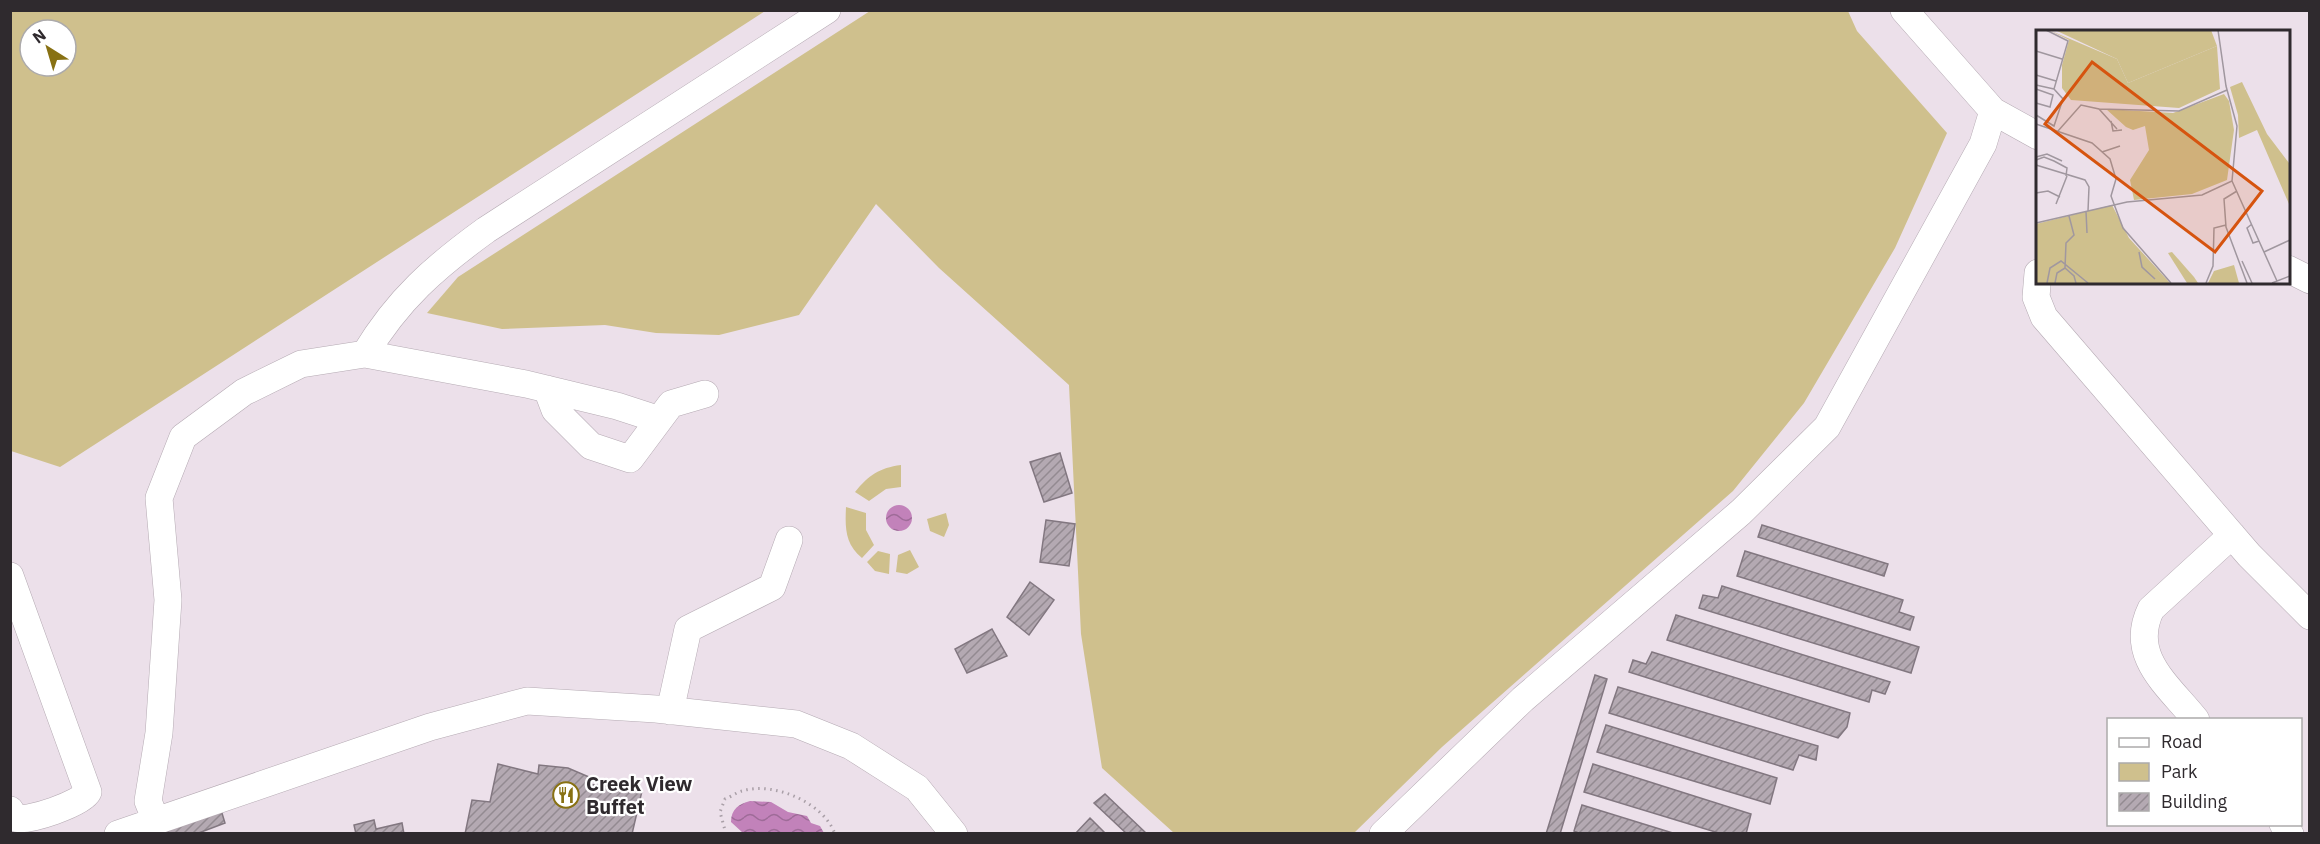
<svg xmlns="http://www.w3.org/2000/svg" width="2320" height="844" font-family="'IBM Plex Sans',sans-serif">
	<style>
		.green { fill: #cfc08d; fill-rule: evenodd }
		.water { fill: url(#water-waves) }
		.building { fill: url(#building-hatch); stroke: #827780; stroke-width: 1.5 }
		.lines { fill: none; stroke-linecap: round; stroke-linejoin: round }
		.minor-casing { stroke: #b5aab3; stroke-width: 28 }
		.path { stroke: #a99fa7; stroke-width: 3; stroke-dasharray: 1.5 4.5; stroke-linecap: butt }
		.minor { stroke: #fff; stroke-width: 27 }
		.labels { text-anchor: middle; stroke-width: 4.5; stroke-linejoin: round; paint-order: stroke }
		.poi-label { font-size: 20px; font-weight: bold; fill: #2f2a2e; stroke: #fff; text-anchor: start }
		.inset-road { fill: none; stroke: #a0979f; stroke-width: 1.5 }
		.view { fill: #d6540f; fill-opacity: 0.15; stroke: #d6540f; stroke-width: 3 }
		.inset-edge { fill: none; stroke: #2f2a2e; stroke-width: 3 }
	</style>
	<defs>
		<pattern id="water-waves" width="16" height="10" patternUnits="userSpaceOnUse" patternTransform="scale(1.5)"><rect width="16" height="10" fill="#c282ba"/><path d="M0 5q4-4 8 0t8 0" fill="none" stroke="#9e6b98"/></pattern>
		<pattern id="building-hatch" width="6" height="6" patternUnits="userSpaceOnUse" patternTransform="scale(1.5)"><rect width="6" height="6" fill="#b4a9b2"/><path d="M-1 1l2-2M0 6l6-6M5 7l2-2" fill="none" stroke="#938a91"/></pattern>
	</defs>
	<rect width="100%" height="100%" fill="#ece0ea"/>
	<!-- green -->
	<path class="green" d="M11,10H765V11L60,467L11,451ZM30,30H66V66H30Z
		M870,11H1848L1857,31L1947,133L1895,248L1804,403L1733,491L1442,747L1354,833H1174L1102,768L1081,634L1069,385L939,268L876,204L799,315L719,335L656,333L605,325L502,329L427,313L458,277Z
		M901,465V487L886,489L869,501L855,492C869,475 879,468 901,465Z
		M846,507L866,513V530L874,545L862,558C845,544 845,528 846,507Z
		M946,513L949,525L944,537L930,531L927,519Z
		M910,550L919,567L907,574L896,572L898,555Z
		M878,551L890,554L889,574L875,571L867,562Z"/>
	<!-- water -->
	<path class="water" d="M886 518a13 13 0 1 1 26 0a13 13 0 1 1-26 0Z
		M750,801L771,802L788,812L807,816L811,823L820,826L824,833H743L731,822C731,809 739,804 750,801Z"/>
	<!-- building -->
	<path class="building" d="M1060,453L1072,493L1044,502L1030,462Z
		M1046,520L1075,524L1069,566L1040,562Z
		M1762,525L1888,564L1884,576L1758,537Z
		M1745,551L1903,600L1899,612L1914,617L1910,630L1737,576Z
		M1030,582L1054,600L1029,635L1007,617Z
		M1722,586L1919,647L1911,673L1699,608L1703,595L1718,598Z
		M1676,615L1890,682L1885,694L1872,690L1869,702L1667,640Z
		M992,629L1007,656L967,673L955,649Z
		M1652,652L1850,713L1847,727L1838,738L1629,672L1633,660L1646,664Z
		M1595,675L1607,679L1560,834H1546Z
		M1618,687L1818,746L1816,760L1799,755L1793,770L1609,713Z
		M1606,725L1777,778L1770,804L1597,752Z
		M498,764L538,774L539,765L568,768L589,777L588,784L642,791L632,834H465L472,800L490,802Z
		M1593,764L1751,814L1746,834H1722L1584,792Z
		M1105,794L1147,834H1127L1094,803Z
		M1582,805L1676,834H1581L1574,831Z
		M221,810L225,823L196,834H153Z
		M1090,818L1106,834H1075Z
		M374,820L376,829L402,823L404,834H356L354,825Z"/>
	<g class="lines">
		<!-- minor casing -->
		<g class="minor-casing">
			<path id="minor" d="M1993,111L2038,136
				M2288,269L2310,280
				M2038,273L2036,297L2044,317L2249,555L2310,616
				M365,354C398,299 435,267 486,230L827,10
				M547,389L555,410L591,446L630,459L671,404L705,394
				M10,576L88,792C83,803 26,823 15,818L10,810
				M670,711L688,629L772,587L789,540
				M2196,720C2168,685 2128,656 2151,609L2232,535
				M156,821L148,801L159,733L168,600L159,498L183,437L244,392L301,364L365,354L526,384L617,406L657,419
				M2283,824L2290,834
				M118,834L430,727L527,701L656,709L796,724L851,746L917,788L954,834
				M1383,834L1523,699L1741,512L1827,427L1983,144L1993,111L1904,10"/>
		</g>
		<!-- path -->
		<path class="path" d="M726,834L720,812L725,799C731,797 737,792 742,791C774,781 824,803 835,834"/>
		<!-- minor -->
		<use href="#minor" class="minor"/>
	</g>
	<!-- icons -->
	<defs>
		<g id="restaurant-ring" transform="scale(1.35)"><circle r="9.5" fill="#fff" stroke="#887113" stroke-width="1.5"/><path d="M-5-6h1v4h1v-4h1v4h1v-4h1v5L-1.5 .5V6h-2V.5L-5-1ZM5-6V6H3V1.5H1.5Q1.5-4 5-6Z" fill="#887113"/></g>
	</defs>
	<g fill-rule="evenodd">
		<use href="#restaurant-ring" x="566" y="795"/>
	</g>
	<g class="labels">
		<!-- poi labels -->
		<g class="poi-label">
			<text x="586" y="791">Creek View<tspan x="586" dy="23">Buffet</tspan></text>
		</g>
	</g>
	<!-- overview -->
	<g transform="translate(2036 30)">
		<rect width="254" height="254" fill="#ece0ea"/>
		<path d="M13,0L81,29L92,53L181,16L184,59L143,78L35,70L26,58V35L33,10ZM206,52L231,104L253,133V174L221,100L203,108L202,85L194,57ZM188,64L193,71L198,100L191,150L156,164L98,170L94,150L113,120L109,96L97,100L90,97L70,79L137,83ZM198,235L203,253H172L178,241Z" fill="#cfc08d"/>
		<path d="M136,222L158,247L162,253H151L132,223Z" fill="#cfc08d"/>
		<path d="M19,0H175L181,16L92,53L81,29ZM76,175L93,208L134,253H0V194Z" fill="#cfc08d"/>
		<path class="inset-road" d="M0,21L26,29M0,45L20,51M0,55L18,59M0,59L17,65L14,77L0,73M63,79L143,81L191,60M0,85L18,96L27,69L18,59L32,11L10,0M75,91L77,101L86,100M0,94L56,113L74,129L80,149L75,166L87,198L135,253M22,101L45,75L63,79L81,99M66,122L84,116M0,127L11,124L26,131M0,130L8,127L18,131L31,138L30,146M0,135L49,150L53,157L52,181M196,151L241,251M201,161L188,169L190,197L211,253M0,163L12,161L24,167M20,174L31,146M50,181L51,203M33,186L38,205L30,213L29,238L38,246L40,253M0,193L91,172L166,165L196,151L201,96L190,56L182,0M216,194L211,198L217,213L223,211M103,222L106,237L119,249M228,222L254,210M206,231L216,253M11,253L14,238L25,231L52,253M19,253L21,243L29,238M170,253L177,236L178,198L190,195M236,253L254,246"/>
		<path class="view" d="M56,32L226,161L179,222L9,94Z"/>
		<rect width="254" height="254" class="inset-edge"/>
	</g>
	<!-- border -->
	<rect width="2320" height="844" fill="none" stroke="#2f2a2e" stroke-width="24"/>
	<!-- legend -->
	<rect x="2107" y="718" width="195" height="108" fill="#ffffff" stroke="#acaaab" stroke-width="1.5"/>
	<rect x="2119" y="738" width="30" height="9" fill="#ffffff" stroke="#acaaab" stroke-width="1.5"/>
	<text x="2161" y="748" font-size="18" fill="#2f2a2e">Road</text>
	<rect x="2119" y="763" width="30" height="18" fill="#cfc08d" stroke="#acaaab" stroke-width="1.5"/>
	<text x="2161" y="778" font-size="18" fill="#2f2a2e">Park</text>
	<rect x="2119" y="793" width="30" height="18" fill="url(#building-hatch)" stroke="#acaaab" stroke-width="1.5"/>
	<text x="2161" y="808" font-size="18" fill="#2f2a2e">Building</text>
	<!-- north arrow -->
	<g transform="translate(48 48) rotate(323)"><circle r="28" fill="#ffffff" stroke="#acaaab" stroke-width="1.5"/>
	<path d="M0-4.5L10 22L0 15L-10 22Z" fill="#887113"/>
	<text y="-9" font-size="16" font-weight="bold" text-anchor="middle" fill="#2f2a2e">N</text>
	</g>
</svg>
